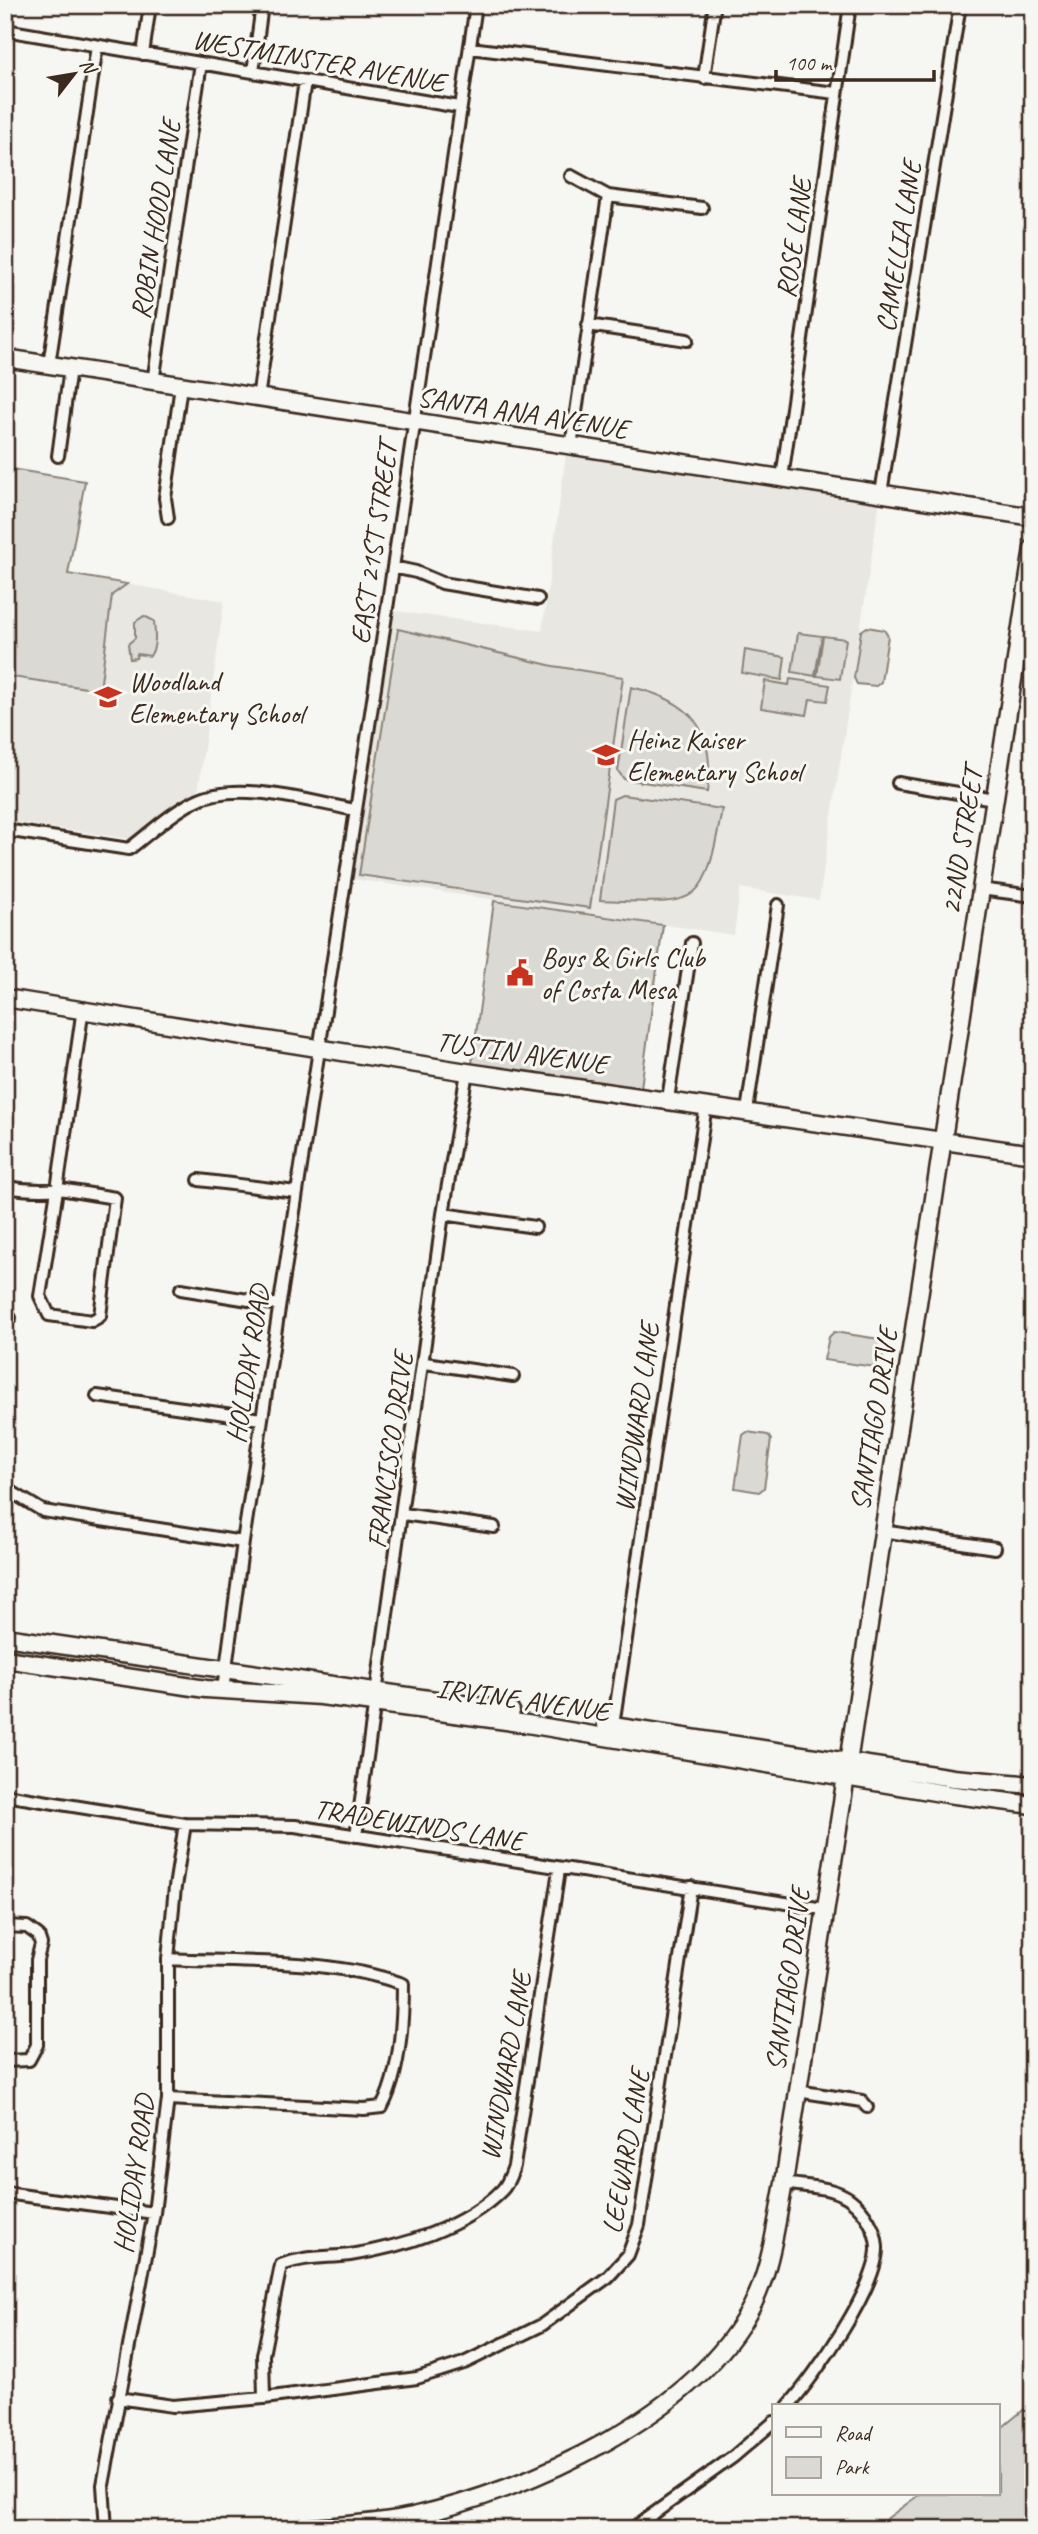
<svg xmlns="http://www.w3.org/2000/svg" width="1038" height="2534" font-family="Caveat,sans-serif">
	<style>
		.built { fill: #e8e7e2 }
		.green { fill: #dad9d3; stroke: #8a8278; stroke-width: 2 }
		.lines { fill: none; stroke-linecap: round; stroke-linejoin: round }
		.street-casing { stroke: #3b2a1e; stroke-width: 16 }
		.secondary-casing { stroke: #3b2a1e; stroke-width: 21 }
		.street { stroke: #f6f6f2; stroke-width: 10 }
		.secondary { stroke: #f6f6f2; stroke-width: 16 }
		.labels { text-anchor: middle; stroke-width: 6; stroke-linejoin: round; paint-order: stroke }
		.street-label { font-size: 28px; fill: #3b2a1e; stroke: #f6f6f2 }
		.poi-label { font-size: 28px; fill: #3b2a1e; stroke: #f6f6f2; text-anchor: start }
	</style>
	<rect width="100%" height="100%" fill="#f6f6f2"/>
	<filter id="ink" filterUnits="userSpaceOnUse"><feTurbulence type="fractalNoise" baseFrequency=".0143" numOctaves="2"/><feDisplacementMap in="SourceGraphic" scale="14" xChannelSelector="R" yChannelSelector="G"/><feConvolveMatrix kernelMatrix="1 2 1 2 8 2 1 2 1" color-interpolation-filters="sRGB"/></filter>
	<g filter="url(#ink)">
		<!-- built -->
		<path class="built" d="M566,455L880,499L819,900L740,888L734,935L353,879L394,611L542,631Z
			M5,470L85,481L68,574L224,601L198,792L132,839L5,821Z"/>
		<!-- green -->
		<path class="green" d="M5,468L85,481L68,574L127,584L112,595L100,690L5,676Z
			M144,616L154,621C155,633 157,646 150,656L137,654L136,658L130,659L128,644L135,638V622Z
			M867,627L884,630L888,636L881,682L876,686L857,684L854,678L861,631Z
			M398,629L553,666L623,677L590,908L359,875Z
			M798,633L822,636L815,676L792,672Z
			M823,636L846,639L840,679L817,676Z
			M745,650L785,657L782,680L742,673Z
			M790,679L830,685L827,701L810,699L807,715L761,708L765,681L789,685Z
			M631,687C690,700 717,729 707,792L624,779L618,771Z
			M622,795L722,809C704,911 698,904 600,900L613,799Z
			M494,901L663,925L640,1095L471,1071Z
			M834,1332L879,1339L884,1346L882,1362L875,1367L824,1360L829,1337Z
			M747,1432L768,1435L771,1440L764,1488L759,1492L735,1488L743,1435Z
			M1033,2402V2529H873L920,2494H998V2431Z"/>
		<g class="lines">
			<!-- street casing -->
			<g class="street-casing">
				<path id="street" d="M5,30L459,107
					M470,48L836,93
					M143,54L150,5
					M253,72L262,5
					M704,78L714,10
					M571,176L608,196L702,208
					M588,325L687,340
					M49,365L97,46
					M153,382L201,63
					M258,398L305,81
					M571,446L608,196
					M58,456L70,368
					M782,478L850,5
					M881,493L960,5
					M168,518L165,498L181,386
					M393,567L416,572L442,583L538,599
					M898,783L994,799
					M5,830L129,849C150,833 171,813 195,801C236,779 311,802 355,810
					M980,889L1033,896
					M668,1099L692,943
					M747,1111L778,905
					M199,1180L296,1192
					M58,1183L83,1008
					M5,1187C24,1190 41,1191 60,1189L115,1198L100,1316L92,1321L49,1315L40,1296L57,1190
					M443,1214L535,1227
					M181,1289L279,1305
					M5,1317L10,1318
					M425,1363L513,1376
					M97,1396L261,1419
					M5,1488L43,1511L243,1542
					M403,1514L494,1527
					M882,1531L995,1548
					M223,1690L243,1542L385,622L476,5
					M612,1732L706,1105
					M5,1795L185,1824L295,1826L824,1909
					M356,1836L443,1214L467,1072
					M5,1926L27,1927L38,1935L41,1944L37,1960V2045L29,2060L5,2061
					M797,2091L862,2101L867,2107
					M168,2099L364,2109L382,2107C400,2073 403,2022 403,1984C330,1958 245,1963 168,1959
					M784,2183C805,2187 834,2186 851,2200C865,2211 876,2229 877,2247C878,2286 815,2376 788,2406
					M5,2193L154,2213
					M118,2398L173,2406L264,2398L417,2378L464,2363L542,2325L608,2277L628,2255L639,2225L691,1887
					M264,2398L263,2355L281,2265C304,2256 326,2258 350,2255C401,2247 465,2228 502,2190C508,2184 511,2174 514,2166L559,1870
					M106,2529L103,2485L154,2213L168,2099V1959L175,1887L185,1824
					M632,2529L733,2457L774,2422"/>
			</g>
			<!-- secondary casing -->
			<g class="secondary-casing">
				<path id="secondary" d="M5,358L1033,517
					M5,998L467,1072L1033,1154
					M5,1637L511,1711
					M5,1659L206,1689L321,1696L527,1724L947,1794L1033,1805
					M606,1725L953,1778L1033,1785
					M302,2529C339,2525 377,2524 413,2516C529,2490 695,2416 752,2306C771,2269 776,2224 784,2183L1033,548"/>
			</g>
			<!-- street -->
			<use href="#street" class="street"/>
			<!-- secondary -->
			<use href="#secondary" class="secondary"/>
		</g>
	</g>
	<!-- icons -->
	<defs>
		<g id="school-bare" transform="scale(2.1)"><path d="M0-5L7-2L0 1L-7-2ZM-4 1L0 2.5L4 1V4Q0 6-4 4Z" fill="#c8321e" stroke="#f6f6f2" stroke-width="2.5" paint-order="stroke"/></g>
		<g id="civic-bare" transform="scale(2.1)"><path d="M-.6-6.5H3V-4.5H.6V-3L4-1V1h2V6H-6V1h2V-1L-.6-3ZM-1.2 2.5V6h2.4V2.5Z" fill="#c8321e" stroke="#f6f6f2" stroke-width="2.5" paint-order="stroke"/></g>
	</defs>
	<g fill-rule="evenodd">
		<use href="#school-bare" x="108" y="697"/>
		<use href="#school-bare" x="606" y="755"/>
		<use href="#civic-bare" x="520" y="973"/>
	</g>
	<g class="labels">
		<!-- street labels -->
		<g class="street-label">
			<text transform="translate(319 60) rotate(10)" y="10">WESTMINSTER AVENUE</text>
			<text transform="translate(155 219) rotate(-81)" y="10">ROBIN HOOD LANE</text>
			<text transform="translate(793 238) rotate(-82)" y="10">ROSE LANE</text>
			<text transform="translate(898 246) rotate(-81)" y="10">CAMELLIA LANE</text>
			<text transform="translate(523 412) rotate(9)" y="10">SANTA ANA AVENUE</text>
			<text transform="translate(373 543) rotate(-82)" y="10">EAST 21ST STREET</text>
			<text transform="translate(961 841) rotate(-81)" y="10">22ND STREET</text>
			<text transform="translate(522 1052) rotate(8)" y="10">TUSTIN AVENUE</text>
			<text transform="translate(247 1364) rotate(-81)" y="10">HOLIDAY ROAD</text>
			<text transform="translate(636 1417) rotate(-82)" y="10">WINDWARD LANE</text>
			<text transform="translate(873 1419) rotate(-81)" y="10">SANTIAGO DRIVE</text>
			<text transform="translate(389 1450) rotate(-82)" y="10">FRANCISCO DRIVE</text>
			<text transform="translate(523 1699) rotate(8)" y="10">IRVINE AVENUE</text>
			<text transform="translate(419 1824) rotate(9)" y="10">TRADEWINDS LANE</text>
			<text transform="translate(787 1979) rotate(-82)" y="10">SANTIAGO DRIVE</text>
			<text transform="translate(505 2066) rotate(-80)" y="10">WINDWARD LANE</text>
			<text transform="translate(625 2151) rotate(-80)" y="10">LEEWARD LANE</text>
			<text transform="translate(133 2174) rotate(-82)" y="10">HOLIDAY ROAD</text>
		</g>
		<!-- poi labels -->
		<g class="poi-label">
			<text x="129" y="691">Woodland<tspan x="129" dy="32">Elementary School</tspan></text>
			<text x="627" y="749">Heinz Kaiser<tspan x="627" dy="32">Elementary School</tspan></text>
			<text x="541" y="967">Boys &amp; Girls Club<tspan x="541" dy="32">of Costa Mesa</tspan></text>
		</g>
	</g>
	<!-- margin -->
	<rect width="1038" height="2534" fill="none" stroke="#f6f6f2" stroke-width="28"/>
	<rect x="14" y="14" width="1010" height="2506" fill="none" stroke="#3b2a1e" stroke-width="2.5" filter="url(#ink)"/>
	<!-- legend -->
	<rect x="772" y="2404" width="228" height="91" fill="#f6f6f2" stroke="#aba49d" stroke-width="2"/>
	<rect x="786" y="2427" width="35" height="10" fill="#f6f6f2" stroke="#aba49d" stroke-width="2"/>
	<text x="835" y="2440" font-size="21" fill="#3b2a1e">Road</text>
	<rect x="786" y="2457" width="35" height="21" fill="#dad9d3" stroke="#aba49d" stroke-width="2"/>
	<text x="835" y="2474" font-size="21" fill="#3b2a1e">Park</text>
	<!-- north arrow -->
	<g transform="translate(74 74) rotate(59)" stroke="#f6f6f2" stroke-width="5" paint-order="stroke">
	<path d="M0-5L12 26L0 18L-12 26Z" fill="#3b2a1e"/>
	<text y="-10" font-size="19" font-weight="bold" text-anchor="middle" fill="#3b2a1e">N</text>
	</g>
	<!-- scale -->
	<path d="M776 70v10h158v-10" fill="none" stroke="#3b2a1e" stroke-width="3.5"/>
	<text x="786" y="70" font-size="21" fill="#3b2a1e" stroke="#f6f6f2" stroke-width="5" paint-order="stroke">100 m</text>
</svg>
